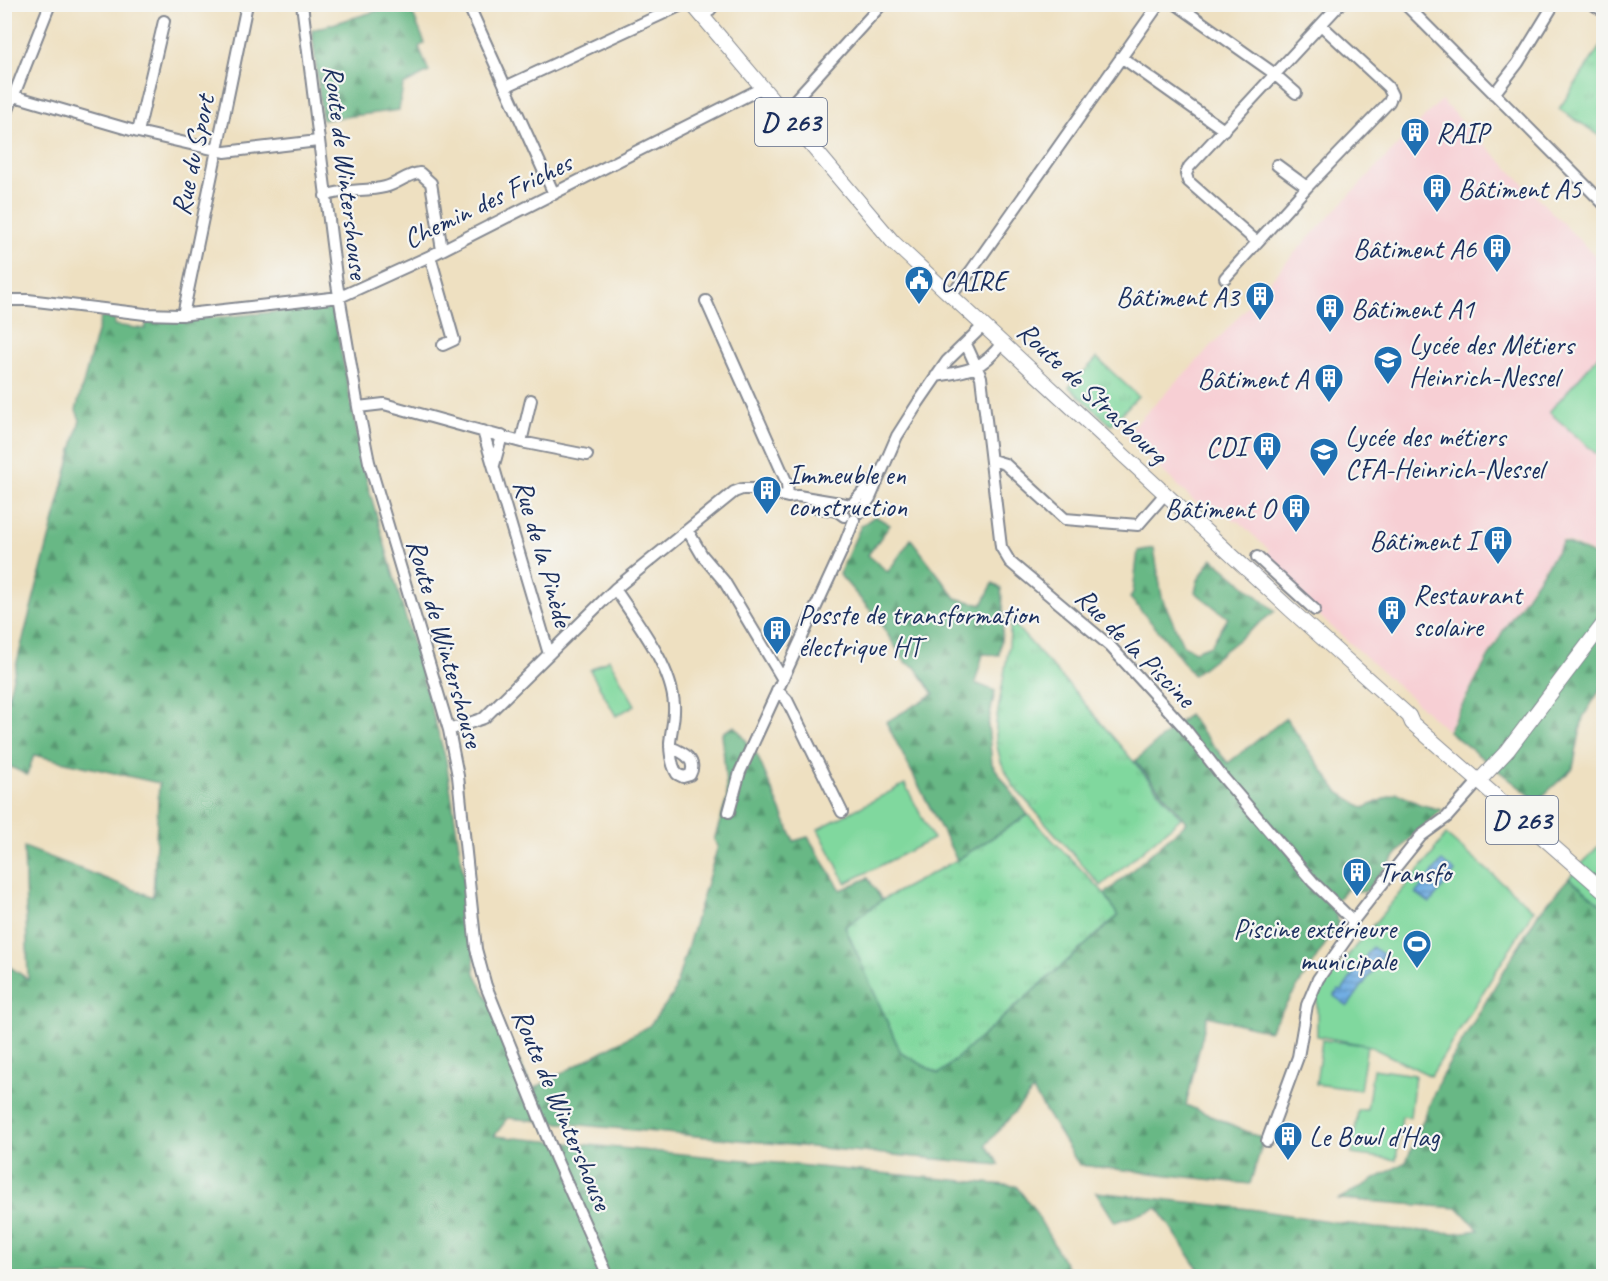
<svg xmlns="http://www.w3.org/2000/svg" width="1608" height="1281" font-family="Caveat,sans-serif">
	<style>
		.built { fill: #f7cfd4 }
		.grass { fill: url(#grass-tufts); stroke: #4e847e; stroke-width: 1.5 }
		.forest { fill: url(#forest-firs); stroke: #427472; stroke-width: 1.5 }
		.pitch { fill: #80d89e; stroke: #4e847e; stroke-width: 1.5 }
		.water { fill: url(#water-rules); stroke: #466ea0; stroke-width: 1.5 }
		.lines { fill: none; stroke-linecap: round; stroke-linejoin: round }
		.minor-casing { stroke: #848890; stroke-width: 14 }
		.major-casing { stroke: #848890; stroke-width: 16 }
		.minor { stroke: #fff; stroke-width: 10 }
		.major { stroke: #fff; stroke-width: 14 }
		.labels { text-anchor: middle; stroke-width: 4.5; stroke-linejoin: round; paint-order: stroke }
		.shield { fill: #f6f6f2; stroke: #5d6b8a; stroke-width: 1.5 }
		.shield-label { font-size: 27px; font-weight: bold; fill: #1b2f5e }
		.poi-label { font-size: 28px; fill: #1b2f5e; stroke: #f6f6f2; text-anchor: start }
		.street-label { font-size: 28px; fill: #1b2f5e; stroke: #f6f6f2 }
	</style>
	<defs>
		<pattern id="grass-tufts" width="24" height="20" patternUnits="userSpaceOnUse" patternTransform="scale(1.5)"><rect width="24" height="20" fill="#80d89e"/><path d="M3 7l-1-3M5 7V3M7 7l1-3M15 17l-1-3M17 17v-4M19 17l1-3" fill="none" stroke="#6eba8a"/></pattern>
		<pattern id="forest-firs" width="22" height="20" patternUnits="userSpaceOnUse" patternTransform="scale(1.5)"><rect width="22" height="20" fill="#68b885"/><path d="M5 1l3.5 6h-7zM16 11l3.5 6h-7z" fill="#559670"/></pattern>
		<pattern id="water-rules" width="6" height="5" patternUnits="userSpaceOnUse" patternTransform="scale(1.5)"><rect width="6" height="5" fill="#71aee3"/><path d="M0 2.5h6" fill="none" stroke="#5c8ebb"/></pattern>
	</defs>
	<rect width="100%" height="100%" fill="#f6f6f2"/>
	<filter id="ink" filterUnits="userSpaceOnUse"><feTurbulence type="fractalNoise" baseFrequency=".0167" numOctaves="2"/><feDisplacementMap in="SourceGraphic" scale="12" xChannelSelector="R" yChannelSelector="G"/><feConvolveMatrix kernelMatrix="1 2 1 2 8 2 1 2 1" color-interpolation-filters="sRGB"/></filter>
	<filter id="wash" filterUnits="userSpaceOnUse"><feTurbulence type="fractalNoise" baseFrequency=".008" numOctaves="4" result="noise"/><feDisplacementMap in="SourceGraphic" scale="24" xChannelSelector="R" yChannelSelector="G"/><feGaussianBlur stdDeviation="1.35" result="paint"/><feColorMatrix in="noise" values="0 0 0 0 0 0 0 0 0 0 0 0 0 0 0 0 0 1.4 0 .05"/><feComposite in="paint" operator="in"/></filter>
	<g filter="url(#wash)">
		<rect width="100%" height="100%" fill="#eee0c1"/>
		<!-- built -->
		<path class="built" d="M1441,100L1603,264V557L1563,540L1502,630L1447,730L1324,620L1263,558L1269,550L1238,521L1236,522L1218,507L1195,502L1125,435L1221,336L1300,247Z"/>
		<!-- grass -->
		<path class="grass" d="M1603,42L1604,134L1602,137L1559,109Z
			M1097,358L1138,396L1111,425L1069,387Z
			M1011,621L1075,692L1181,818L1101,886L1014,787L1001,762L996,742V723L1009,645Z
			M1028,815L1105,894L1118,916L939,1074L901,1053L845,927L882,900L957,860Z
			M1603,841V906L1569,878Z"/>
		<!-- forest -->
		<path class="forest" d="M389,5H409L425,43L419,47L429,72L403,85L399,110L322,120L312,30L390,7Z
			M332,306L367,482L446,760L471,925L475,973L533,1089L649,1026L673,995L718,846L714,840L727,799L722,733L735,726L757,755L794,841L808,837L841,890L868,878L882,900L845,927L901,1053L939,1074L1118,916L1105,894L1187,822L1135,761L1188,715L1228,763L1286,718L1338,792L1364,808L1397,793L1419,804L1442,810L1412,836L1365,892L1347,889L1332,905L1339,923L1269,1031L1207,1016L1186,1105L1264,1139L1250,1184L1079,1165L1033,1091L986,1145L1000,1165L508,1118L494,1136L1016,1186L1033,1208L1072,1276H5L4,963L28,979L24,847L153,897L159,783L34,755L27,775L5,764V708L80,420L76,410L101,317L115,319L114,325L145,329L147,321L224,317Z
			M875,516L890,525L868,555L888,572L911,539L956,598L982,605L993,583L1001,589L1004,618L999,655L983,654L975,683L995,691L988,725L992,764L1028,815L957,860L886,722L934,694L915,667L905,662L877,618L839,574L861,526Z
			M1563,542L1603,559V685L1583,717L1573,768L1537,801L1448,731L1503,631Z
			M1154,548L1162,597L1183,645L1195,651L1211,645L1228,618L1195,592L1198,580L1212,558L1275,611L1193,675L1168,642L1130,598L1133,592L1138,551Z
			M1569,878L1603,906V1276H1203L1158,1208L1115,1222L1096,1192L1250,1209L1375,1228L1455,1233L1479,1230L1458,1208L1339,1199L1406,1162L1440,1079L1537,915Z"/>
		<!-- pitch -->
		<path class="pitch" d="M1602,352L1604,453L1600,457L1549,412Z
			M609,659L635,705L616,716L590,670Z
			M905,784L933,839L846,883L818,829Z
			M1446,835L1534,910L1431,1076L1367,1045L1360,1090L1316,1084L1322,1040L1366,1045L1317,1036V995L1358,943L1435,851L1434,850Z
			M1373,1069L1415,1075L1410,1117L1402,1116L1396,1160L1352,1154L1358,1110H1367Z"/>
		<!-- water -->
		<path class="water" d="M1442,861L1455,872L1430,903L1416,893Z
			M1372,947L1384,955L1348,1006L1334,996L1339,990L1342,991Z"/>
	</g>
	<g filter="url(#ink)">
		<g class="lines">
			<!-- minor casing -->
			<g class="minor-casing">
				<path id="minor" d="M302,4L337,284L358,407L369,462L449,730L458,776L476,949L486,986L556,1159L608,1276
					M468,4L554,194
					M1176,4L1272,72L1296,93
					M1405,4L1604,204
					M1592,4L1604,11
					M703,18L715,4
					M1121,57L1224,130
					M505,87L684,4
					M4,93L138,132L225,152L318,141
					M1494,94L1518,63L1554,4
					M783,113L882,4
					M4,120L50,4
					M138,132L164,21
					M1277,165L1307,187
					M325,196C345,188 365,192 385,187C398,184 407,174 420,173L431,183L442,250
					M1257,242L1188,181L1186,174L1189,167L1340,4
					M430,256L454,340L443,345
					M1225,278L1307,187L1389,102L1392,95L1388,87L1321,25
					M951,295L971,271L1159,4
					M4,300H28L145,314L179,315L340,297L430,256L762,88
					M706,301L787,483L788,497
					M183,315L247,4
					M966,344L981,377L1001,547L1010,562L1110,646L1183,726L1221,775L1313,882L1353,921
					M936,376C968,371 982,370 1002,343
					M358,407L384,404L521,442L587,455
					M483,431L549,654
					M521,442L531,400
					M992,460L1005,464L1065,519L1138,525L1165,494
					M494,465L502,436
					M854,502L872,482
					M816,507L837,511L844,516
					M861,512L870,498L897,436L918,403L947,361L983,326
					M688,531L702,555L724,581L782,678
					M1257,557L1315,610
					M615,589C636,621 672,666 674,705C675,718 671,730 670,743C670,754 671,764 677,774L683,777L690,775C698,760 683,752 670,747
					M777,690L787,700L842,812
					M449,730L484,718L615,589L734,492L742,489H754L788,497L798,496L846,504
					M729,812L740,772L843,548L854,520
					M1267,1141L1298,1057L1307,1005L1318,979L1347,938L1353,921L1371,898L1421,836L1447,817L1478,782"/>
			</g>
			<!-- major casing -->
			<g class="major-casing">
				<path id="major" d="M692,4L893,242L1292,611L1409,716L1412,723L1604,891
					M1478,782L1508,750L1604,623"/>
			</g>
			<!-- minor -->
			<use href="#minor" class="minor"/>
			<!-- major -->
			<use href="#major" class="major"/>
		</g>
	</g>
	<!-- icons -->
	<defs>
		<g id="building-pin" transform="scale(1.5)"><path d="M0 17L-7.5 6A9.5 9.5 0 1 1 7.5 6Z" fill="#1f6fb2" stroke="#f6f6f2"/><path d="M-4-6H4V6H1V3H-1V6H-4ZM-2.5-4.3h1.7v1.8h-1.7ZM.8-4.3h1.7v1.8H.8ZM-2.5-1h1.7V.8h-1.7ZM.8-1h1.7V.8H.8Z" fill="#fff"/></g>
		<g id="civic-pin" transform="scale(1.5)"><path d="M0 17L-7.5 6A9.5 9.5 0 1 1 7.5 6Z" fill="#1f6fb2" stroke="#f6f6f2"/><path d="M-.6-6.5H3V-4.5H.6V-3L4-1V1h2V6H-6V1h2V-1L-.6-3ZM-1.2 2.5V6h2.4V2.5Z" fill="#fff"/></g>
		<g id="school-pin" transform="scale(1.5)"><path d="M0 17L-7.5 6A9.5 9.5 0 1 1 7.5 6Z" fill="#1f6fb2" stroke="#f6f6f2"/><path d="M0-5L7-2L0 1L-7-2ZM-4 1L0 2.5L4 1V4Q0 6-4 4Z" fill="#fff"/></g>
		<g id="stadium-pin" transform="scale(1.5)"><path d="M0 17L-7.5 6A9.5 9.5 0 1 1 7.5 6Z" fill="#1f6fb2" stroke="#f6f6f2"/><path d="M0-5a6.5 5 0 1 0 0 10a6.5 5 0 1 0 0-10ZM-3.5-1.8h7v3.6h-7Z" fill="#fff"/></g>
	</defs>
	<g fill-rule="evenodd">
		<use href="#building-pin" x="1415" y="132"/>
		<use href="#building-pin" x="1437" y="188"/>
		<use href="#building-pin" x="1497" y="248"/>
		<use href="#civic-pin" x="919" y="280"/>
		<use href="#building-pin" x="1260" y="296"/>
		<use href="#building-pin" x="1330" y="308"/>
		<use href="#school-pin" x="1388" y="360"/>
		<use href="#building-pin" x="1329" y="378"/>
		<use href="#building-pin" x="1267" y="446"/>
		<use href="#school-pin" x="1324" y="452"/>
		<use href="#building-pin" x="767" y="490"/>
		<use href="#building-pin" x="1296" y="508"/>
		<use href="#building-pin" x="1498" y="540"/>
		<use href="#building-pin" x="1392" y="610"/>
		<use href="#building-pin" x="777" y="630"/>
		<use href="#building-pin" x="1357" y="872"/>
		<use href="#stadium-pin" x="1417" y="944"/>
		<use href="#building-pin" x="1288" y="1136"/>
	</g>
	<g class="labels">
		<!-- shield labels -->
		<g class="shield">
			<rect x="755" y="98" width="72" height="48" rx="4.5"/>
			<rect x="1486" y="796" width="72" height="48" rx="4.5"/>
		</g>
		<g class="shield-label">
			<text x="791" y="131">D 263</text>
			<text x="1522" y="829">D 263</text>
		</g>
		<!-- poi labels -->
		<g class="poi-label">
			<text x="1436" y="142">RAIP</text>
			<text x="1458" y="198">Bâtiment A5</text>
			<text x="1476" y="258" text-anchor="end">Bâtiment A6</text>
			<text x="940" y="290">CAIRE</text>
			<text x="1239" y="306" text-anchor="end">Bâtiment A3</text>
			<text x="1351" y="318">Bâtiment A1</text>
			<text x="1409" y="354">Lycée des Métiers<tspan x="1409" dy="32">Heinrich-Nessel</tspan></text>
			<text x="1308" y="388" text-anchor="end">Bâtiment A</text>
			<text x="1345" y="446">Lycée des métiers<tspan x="1345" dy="32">CFA-Heinrich-Nessel</tspan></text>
			<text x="1246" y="456" text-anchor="end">CDI</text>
			<text x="788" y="484">Immeuble en<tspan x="788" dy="32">construction</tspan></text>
			<text x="1275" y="518" text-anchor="end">Bâtiment O</text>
			<text x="1477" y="550" text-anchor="end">Bâtiment I</text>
			<text x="1413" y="604">Restaurant<tspan x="1413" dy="32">scolaire</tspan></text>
			<text x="798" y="624">Posste de transformation<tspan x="798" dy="32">électrique HT</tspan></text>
			<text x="1378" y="882">Transfo</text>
			<text x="1396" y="938" text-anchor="end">Piscine extérieure<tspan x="1396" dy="32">municipale</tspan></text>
			<text x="1309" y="1146">Le Bowl d'Hag</text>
		</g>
		<!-- street labels -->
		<g class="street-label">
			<text transform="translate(192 155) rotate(-78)" y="10">Rue du Sport</text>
			<text transform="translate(347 172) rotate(83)" y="10">Route de Wintershouse</text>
			<text transform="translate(487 200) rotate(-26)" y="10">Chemin des Friches</text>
			<text transform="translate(1093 392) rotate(43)" y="10">Route de Strasbourg</text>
			<text transform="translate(544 553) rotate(74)" y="10">Rue de la Pinède</text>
			<text transform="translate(446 643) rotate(74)" y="10">Route de Wintershouse</text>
			<text transform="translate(1136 647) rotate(45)" y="10">Rue de la Piscine</text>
			<text transform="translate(563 1109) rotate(67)" y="10">Route de Wintershouse</text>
		</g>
	</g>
	<!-- margin -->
	<rect width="1608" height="1281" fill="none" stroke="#f6f6f2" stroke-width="24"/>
</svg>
